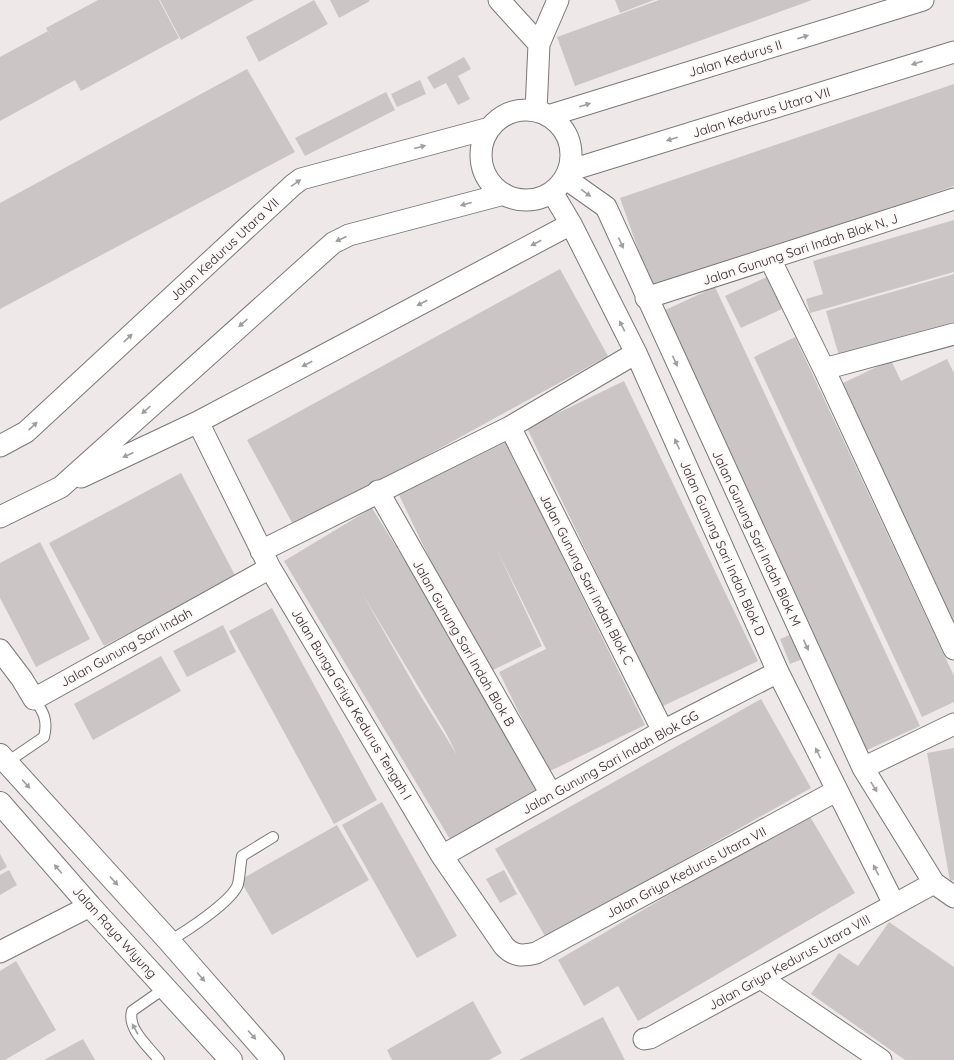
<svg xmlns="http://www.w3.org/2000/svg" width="954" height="1060" font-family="Quicksand,sans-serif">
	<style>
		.building { fill: #cbc6c5; fill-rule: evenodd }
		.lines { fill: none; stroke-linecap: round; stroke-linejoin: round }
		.service-casing { stroke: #7b7776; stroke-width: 12 }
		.minor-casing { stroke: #7b7776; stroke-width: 23 }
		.secondary-casing { stroke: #7b7776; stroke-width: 24 }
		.service { stroke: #fff; stroke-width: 10 }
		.minor { stroke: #fff; stroke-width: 21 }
		.secondary { stroke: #fff; stroke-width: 22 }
		.oneway { fill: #9f9e9e }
		.labels { text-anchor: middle; stroke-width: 4; stroke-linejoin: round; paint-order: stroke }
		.street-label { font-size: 13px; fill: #2a2828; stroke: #fcf6f6 }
	</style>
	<rect width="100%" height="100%" fill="#eee9e8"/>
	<!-- building -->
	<path class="building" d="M98,0H159L179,38L81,91L75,80L0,121V57L48,31L55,44L46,28Z
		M160,0H254L181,40Z
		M314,0L328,24L259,62L246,37Z
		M330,0H369L370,1L339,18Z
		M615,0H654L620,13Z
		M659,0H812L575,86L557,37Z
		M464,57L471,69L458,76L470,99L458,105L446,83L434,89L427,77Z
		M247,69L295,152L0,309V203Z
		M420,80L426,94L397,107L391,94Z
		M954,84V186L652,289L620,198Z
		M386,92L395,110L305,156L295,138Z
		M954,220V272L810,313L806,299L823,294L813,261Z
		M560,269L608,356L295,528L247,440Z
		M954,274V322L839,356L826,311Z
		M767,277L782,309L741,328L725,296Z
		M715,287L920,726L865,751L661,312Z
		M795,337L954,676V702L922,717L754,357Z
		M947,359L954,373V626L837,386L891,360L901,381Z
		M624,381L758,661L661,707L527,428Z
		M506,442L645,725L548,772L499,672L546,649L496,548L542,646L485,674L399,495Z
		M181,473L236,577L104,646L49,543Z
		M372,508L419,584L539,789L451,841L284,561ZM362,593L446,733L457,755L417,690Z
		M40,542L90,639L36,667L0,598V563Z
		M272,608L377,800L334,824L229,631Z
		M223,625L236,652L187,677L173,651Z
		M794,633L805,658L790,664L780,639Z
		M161,656L181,691L93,740L74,704Z
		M761,699L811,788L546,938L495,849Z
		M954,748V880L950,881L927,753Z
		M382,802L457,936L417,958L342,825Z
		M808,813L855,893L638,1021L618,986L584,1006L558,960Z
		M337,825L369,880L272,935L240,880Z
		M0,854L7,867L0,871Z
		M9,870L17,885L0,895V875Z
		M504,870L517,894L500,903L486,879Z
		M889,922L954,967V1060H905L811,994L839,953L858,966Z
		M16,961L56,1030L5,1060H0V971Z
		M473,1001L502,1053L489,1060H392L387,1050Z
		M603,1017L625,1060H519Z
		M83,1039L95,1060H44Z"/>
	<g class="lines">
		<!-- service casing -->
		<g class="service-casing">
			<path id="service" d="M6,763L44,737C48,721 44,712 34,699
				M169,941C185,932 233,901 238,884C240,875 240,865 242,856L273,837
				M159,1060C148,1046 127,1029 132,1011L165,988"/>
		</g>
		<!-- minor casing -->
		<g class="minor-casing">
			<path id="minor" d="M499,0L539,44L536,111
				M539,44L558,0
				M481 155a45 45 0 1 1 90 0a45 45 0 1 1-90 0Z
				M548,116L923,0
				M568,171L954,52
				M565,178L606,207L863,768L934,883L954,897
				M552,192L571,224L636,353L778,672L894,904
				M770,259L824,369L954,649
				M646,298L954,199
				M824,369L954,334
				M198,422L270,568L442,856L504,946C514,957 523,956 536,953L836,791
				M510,427L663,731
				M0,446L26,432L293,185L301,179L490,128
				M81,477L198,422L571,224
				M378,491L551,794
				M0,517L61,487L333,243L349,235L504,194
				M261,551L510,427L636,353
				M0,650L22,679L34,699L270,568
				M863,768L954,724
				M442,856L663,731L778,672
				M0,952L90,906
				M761,978L881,1060
				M644,1039L650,1038L934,883"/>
		</g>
		<!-- secondary casing -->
		<g class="secondary-casing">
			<path id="secondary" d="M0,755L169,941L273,1060
				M0,803L90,906L231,1060"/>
		</g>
		<!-- service -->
		<use href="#service" class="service"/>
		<!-- minor -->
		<use href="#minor" class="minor"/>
		<!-- secondary -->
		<use href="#secondary" class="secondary"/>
	</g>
	<!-- one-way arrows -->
	<defs><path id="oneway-solid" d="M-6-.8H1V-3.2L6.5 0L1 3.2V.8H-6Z"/></defs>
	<g class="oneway">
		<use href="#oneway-solid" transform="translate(803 37) rotate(-17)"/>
		<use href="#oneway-solid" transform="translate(917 63) rotate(163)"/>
		<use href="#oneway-solid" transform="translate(585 105) rotate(-17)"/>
		<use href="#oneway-solid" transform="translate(672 139) rotate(163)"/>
		<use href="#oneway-solid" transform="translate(420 147) rotate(-15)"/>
		<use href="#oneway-solid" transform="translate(296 183) rotate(-35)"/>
		<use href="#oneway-solid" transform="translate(586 193) rotate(36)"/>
		<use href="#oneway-solid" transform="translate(466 204) rotate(165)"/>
		<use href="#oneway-solid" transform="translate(341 239) rotate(155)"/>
		<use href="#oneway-solid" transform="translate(536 243) rotate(152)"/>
		<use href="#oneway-solid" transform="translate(621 243) rotate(66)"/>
		<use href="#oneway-solid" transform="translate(422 303) rotate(152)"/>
		<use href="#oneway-solid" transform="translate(243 323) rotate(138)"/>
		<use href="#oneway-solid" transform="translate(622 326) rotate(-117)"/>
		<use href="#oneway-solid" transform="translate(128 338) rotate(-43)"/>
		<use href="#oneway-solid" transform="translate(675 361) rotate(65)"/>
		<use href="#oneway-solid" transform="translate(307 364) rotate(152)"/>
		<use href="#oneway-solid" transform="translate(146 410) rotate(138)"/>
		<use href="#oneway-solid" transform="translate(33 426) rotate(-43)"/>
		<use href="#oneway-solid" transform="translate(677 444) rotate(-114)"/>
		<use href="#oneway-solid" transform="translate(128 455) rotate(155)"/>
		<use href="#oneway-solid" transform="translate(806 645) rotate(65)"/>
		<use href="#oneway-solid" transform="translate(818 753) rotate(-116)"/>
		<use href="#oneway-solid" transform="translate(26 784) rotate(48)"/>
		<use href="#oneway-solid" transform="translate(874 787) rotate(58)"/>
		<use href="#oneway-solid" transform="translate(58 869) rotate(-131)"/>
		<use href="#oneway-solid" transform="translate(876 870) rotate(-117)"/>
		<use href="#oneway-solid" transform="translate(114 881) rotate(48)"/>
		<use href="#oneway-solid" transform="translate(201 977) rotate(49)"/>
		<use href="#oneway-solid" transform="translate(135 1029) rotate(-119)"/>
		<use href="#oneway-solid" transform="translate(252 1035) rotate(49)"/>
	</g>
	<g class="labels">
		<!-- street labels -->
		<g class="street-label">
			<text transform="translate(735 58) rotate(-17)" y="5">Jalan Kedurus II</text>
			<text transform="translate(761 112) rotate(-17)" y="5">Jalan Kedurus Utara VII</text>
			<text transform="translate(224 249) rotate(-43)" y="5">Jalan Kedurus Utara VII</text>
			<text transform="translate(800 249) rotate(-18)" y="5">Jalan Gunung Sari Indah Blok N, J</text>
			<text transform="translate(757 538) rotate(65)" y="5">Jalan Gunung Sari Indah Blok M</text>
			<text transform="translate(723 548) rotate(66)" y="5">Jalan Gunung Sari Indah Blok D</text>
			<text transform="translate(587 579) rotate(63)" y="5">Jalan Gunung Sari Indah Blok C</text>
			<text transform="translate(464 643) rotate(60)" y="5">Jalan Gunung Sari Indah Blok B</text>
			<text transform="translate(126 647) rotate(-29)" y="5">Jalan Gunung Sari Indah</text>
			<text transform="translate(352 704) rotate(59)" y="5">Jalan Bunga Griya Kedurus Tengah I</text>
			<text transform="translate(610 762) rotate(-29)" y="5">Jalan Gunung Sari Indah Blok GG</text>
			<text transform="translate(686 872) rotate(-28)" y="5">Jalan Griya Kedurus Utara VII</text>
			<text transform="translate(115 932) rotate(48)" y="5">Jalan Raya Wiyung</text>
			<text transform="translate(789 962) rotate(-29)" y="5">Jalan Griya Kedurus Utara VIII</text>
		</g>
	</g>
</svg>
